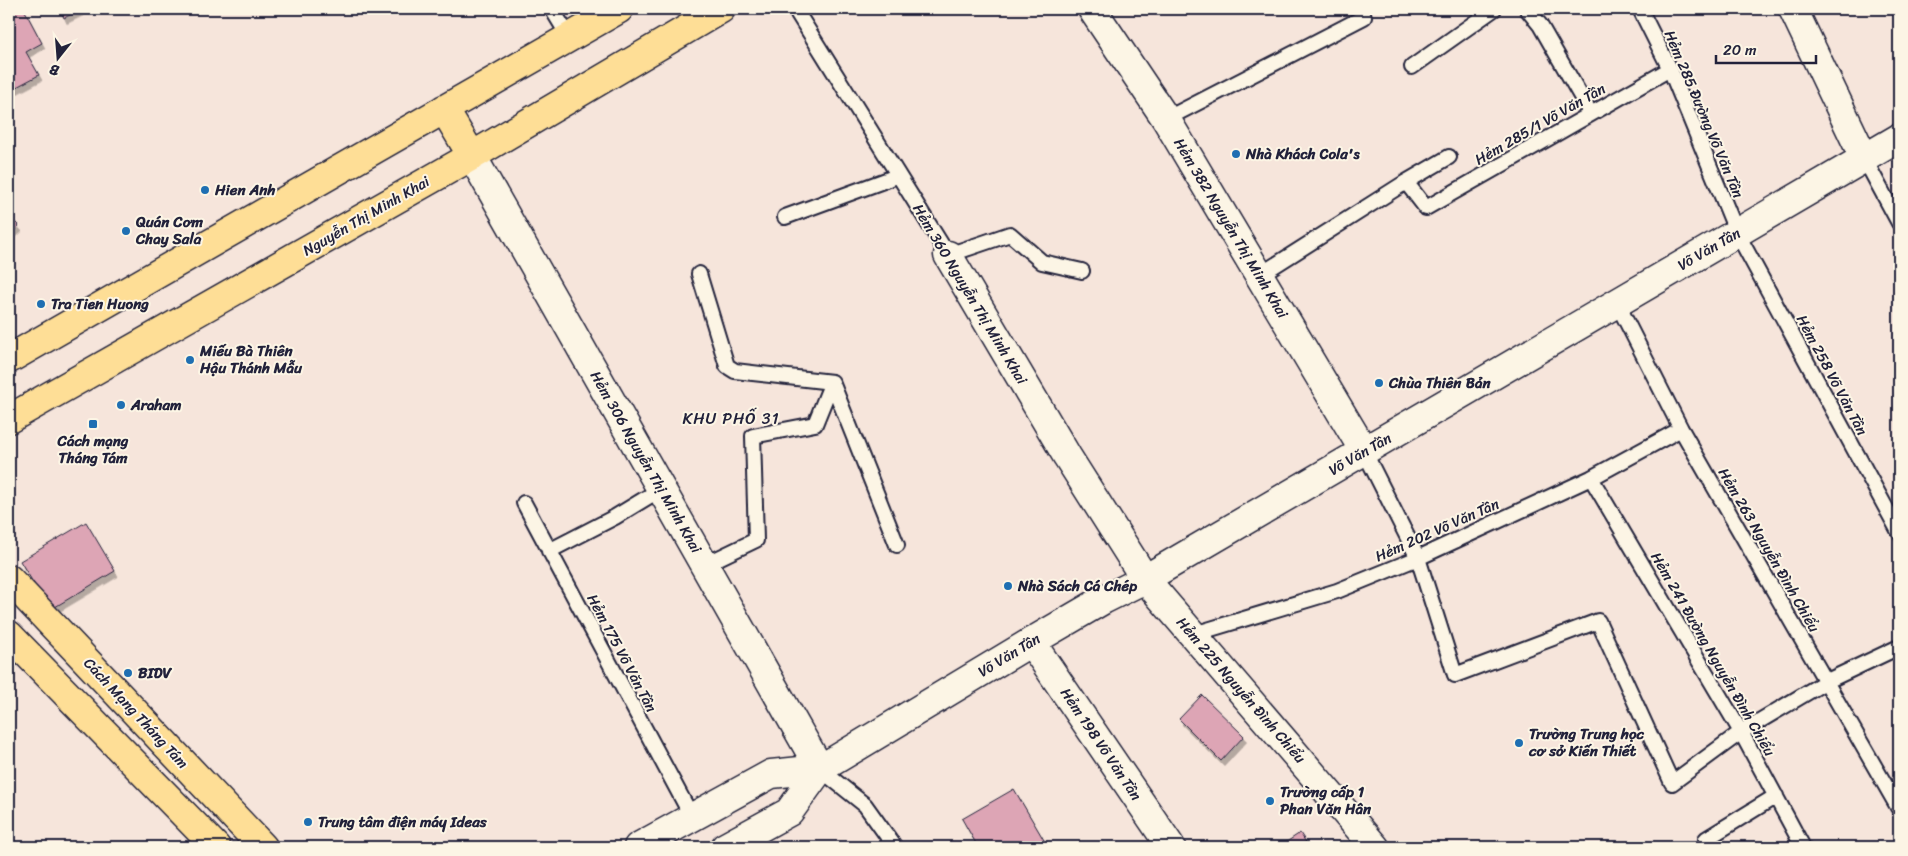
<svg xmlns="http://www.w3.org/2000/svg" width="1908" height="856" font-family="Sriracha,sans-serif">
	<style>
		.building { fill: #dda5b5; stroke: #22223b; filter: url(#shadow) }
		.lines { fill: none; stroke-linecap: round; stroke-linejoin: round }
		.lane-casing { stroke: #22223b; stroke-width: 18 }
		.street-casing { stroke: #22223b; stroke-width: 31 }
		.secondary-casing { stroke: #22223b; stroke-width: 31 }
		.primary-casing { stroke: #22223b; stroke-width: 31 }
		.lane { stroke: #fcf5e5; stroke-width: 14 }
		.street { stroke: #fcf5e5; stroke-width: 28 }
		.secondary { stroke: #fcf5e5; stroke-width: 28 }
		.primary { stroke: #fede96; stroke-width: 28 }
		.poi-dot { fill: #1f6fb2; stroke: #fcf5e5; stroke-width: 2 }
		.labels { text-anchor: middle; stroke-width: 4; stroke-linejoin: round; paint-order: stroke }
		.street-label { font-size: 15px; fill: #22223b; stroke: #fcf5e5 }
		.poi-label { font-size: 15px; font-weight: bold; fill: #22223b; stroke: #fcf5e5; text-anchor: start }
		.neighbourhood-label { font-size: 16px; letter-spacing: 1px; fill: #22223b; stroke: #fcf5e5 }
	</style>
	<defs>
		<filter id="shadow"><feDropShadow dx="3" dy="5.5" stdDeviation="0" flood-color="#0004"/></filter>
	</defs>
	<rect width="100%" height="100%" fill="#f6e5db"/>
	<filter id="ink" filterUnits="userSpaceOnUse"><feTurbulence type="fractalNoise" baseFrequency=".02" numOctaves="2"/><feDisplacementMap in="SourceGraphic" scale="10" xChannelSelector="R" yChannelSelector="G"/><feConvolveMatrix kernelMatrix="1 2 1 2 8 2 1 2 1" color-interpolation-filters="sRGB"/></filter>
	<g filter="url(#ink)">
		<!-- building -->
		<path class="building" d="M20,9H24L42,43L26,52L39,75L9,91V14Z
			M60,9H82L64,18Z
			M9,216L19,226L9,235Z
			M86,522L115,571L50,610L20,561Z
			M1202,695L1244,736L1221,761L1179,719Z
			M1014,789L1048,847H978L962,819Z
			M1300,833L1309,847H1279Z"/>
		<g class="lines">
			<!-- lane casing -->
			<g class="lane-casing">
				<path id="lane" d="M552,9L569,37
					M795,9L948,255L1010,234L1042,262L1082,271
					M1527,9L1540,25L1591,114
					M1640,9L1670,69L1737,233L1899,532
					M1412,67L1494,9
					M1166,119L1364,17
					M1864,158L1899,223
					M1406,182L1426,208L1670,69
					M785,217L897,176
					M699,274L727,366L735,371L832,382
					M1258,276L1406,182L1449,157
					M1617,303L1681,429L1899,809
					M832,382L897,545
					M1364,451L1418,558L1455,675L1598,621L1672,783L1741,732L1825,682L1899,647
					M1591,478L1741,732L1803,847
					M524,503L692,817
					M549,551L615,517L661,489
					M704,565L756,540L753,436L815,424L832,382
					M1194,634L1337,591L1418,558L1591,478L1681,429
					M9,659L26,652
					M820,769L865,805L895,847
					M1712,847L1706,839L1776,796"/>
			</g>
			<!-- street casing -->
			<g class="street-casing">
				<path id="street" d="M1092,9L1166,119L1364,451
					M1793,9L1864,158
					M472,156L820,769
					M948,255L1067,456L1145,579L1375,847
					M1031,642L1171,847"/>
			</g>
			<!-- secondary casing -->
			<g class="secondary-casing">
				<path id="secondary" d="M638,847L771,774L820,769
					M725,847L789,812L820,769L1031,642L1103,600L1145,579L1899,138"/>
			</g>
			<!-- primary casing -->
			<g class="primary-casing">
				<path id="primary" d="M444,109L472,156
					M9,359L619,9
					M9,419L472,156L721,9
					M9,579L263,847
					M9,635L216,847"/>
			</g>
			<!-- lane -->
			<use href="#lane" class="lane"/>
			<!-- street -->
			<use href="#street" class="street"/>
			<!-- secondary -->
			<use href="#secondary" class="secondary"/>
			<!-- primary -->
			<use href="#primary" class="primary"/>
		</g>
	</g>
	<!-- markers -->
	<g class="poi-dot">
		<circle cx="1236" cy="154" r="5"/>
		<circle cx="205" cy="190" r="5"/>
		<circle cx="126" cy="231" r="5"/>
		<circle cx="41" cy="304" r="5"/>
		<circle cx="190" cy="360" r="5"/>
		<circle cx="1379" cy="383" r="5"/>
		<circle cx="121" cy="405" r="5"/>
		<rect x="88" y="419" width="10" height="10" rx="2.5"/>
		<circle cx="1008" cy="586" r="5"/>
		<circle cx="128" cy="673" r="5"/>
		<circle cx="1519" cy="743" r="5"/>
		<circle cx="1270" cy="801" r="5"/>
		<circle cx="308" cy="822" r="5"/>
	</g>
	<g class="labels">
		<!-- street labels -->
		<g class="street-label">
			<text transform="translate(1704 114) rotate(67)" y="5">Hẻm 285 Đường Võ Văn Tần</text>
			<text transform="translate(1540 124) rotate(-30)" y="5">Hẻm 285/1 Võ Văn Tần</text>
			<text transform="translate(366 216) rotate(-30)" y="5">Nguyễn Thị Minh Khai</text>
			<text transform="translate(1231 228) rotate(59)" y="5">Hẻm 382 Nguyễn Thị Minh Khai</text>
			<text transform="translate(1709 249) rotate(-30)" y="5">Võ Văn Tần</text>
			<text transform="translate(970 294) rotate(59)" y="5">Hẻm 360 Nguyễn Thị Minh Khai</text>
			<text transform="translate(1832 375) rotate(62)" y="5">Hẻm 258 Võ Văn Tần</text>
			<text transform="translate(1360 454) rotate(-30)" y="5">Võ Văn Tần</text>
			<text transform="translate(646 462) rotate(60)" y="5">Hẻm 306 Nguyễn Thị Minh Khai</text>
			<text transform="translate(1437 530) rotate(-24)" y="5">Hẻm 202 Võ Văn Tần</text>
			<text transform="translate(1769 550) rotate(60)" y="5">Hẻm 263 Nguyễn Ðình Chiểu</text>
			<text transform="translate(622 653) rotate(62)" y="5">Hẻm 175 Võ Văn Tần</text>
			<text transform="translate(1713 654) rotate(60)" y="5">Hẻm 241 Đường Nguyễn Đình Chiểu</text>
			<text transform="translate(1009 655) rotate(-31)" y="5">Võ Văn Tần</text>
			<text transform="translate(1241 690) rotate(49)" y="5">Hẻm 225 Nguyễn Ðình Chiểu</text>
			<text transform="translate(136 713) rotate(47)" y="5">Cách Mạng Tháng Tám</text>
			<text transform="translate(1101 744) rotate(56)" y="5">Hẻm 198 Võ Văn Tần</text>
		</g>
		<!-- poi labels -->
		<g class="poi-label">
			<text x="1246" y="159">Nhà Khách Cola's</text>
			<text x="215" y="195">Hien Anh</text>
			<text x="136" y="227">Quán Cơm<tspan x="136" dy="17">Chay Sala</tspan></text>
			<text x="51" y="309">Tra Tien Huong</text>
			<text x="200" y="356">Miếu Bà Thiên<tspan x="200" dy="17">Hậu Thánh Mẫu</tspan></text>
			<text x="1389" y="388">Chùa Thiên Bản</text>
			<text x="131" y="410">Araham</text>
			<text x="93" y="446" text-anchor="middle">Cách mạng<tspan x="93" dy="17">Tháng Tám</tspan></text>
			<text x="1018" y="591">Nhà Sách Cá Chép</text>
			<text x="138" y="678">BIDV</text>
			<text x="1529" y="739">Trường Trung học<tspan x="1529" dy="17">cơ sở Kiến Thiết</tspan></text>
			<text x="1280" y="797">Trường cấp 1<tspan x="1280" dy="17">Phan Văn Hân</tspan></text>
			<text x="318" y="827">Trung tâm điện máy Ideas</text>
		</g>
		<!-- neighbourhood labels -->
		<g class="neighbourhood-label">
			<text x="731" y="424">KHU PHỐ 31</text>
		</g>
	</g>
	<!-- margin -->
	<rect width="1908" height="856" fill="none" stroke="#fcf5e5" stroke-width="30"/>
	<rect x="15" y="15" width="1878" height="826" fill="none" stroke="#22223b" stroke-width="2" filter="url(#ink)"/>
	<!-- north arrow -->
	<g transform="translate(58 58) rotate(197)" stroke="#fcf5e5" stroke-width="4" paint-order="stroke">
	<path d="M0-4L9 19L0 12L-9 19Z" fill="#22223b"/>
	<text y="-8" font-size="14" font-weight="bold" text-anchor="middle" fill="#22223b">B</text>
	</g>
	<!-- scale -->
	<path d="M1716 55v8h100v-8" fill="none" stroke="#22223b" stroke-width="2.5"/>
	<text x="1723" y="55" font-size="15" fill="#22223b" stroke="#fcf5e5" stroke-width="4" paint-order="stroke">20 m</text>
</svg>
